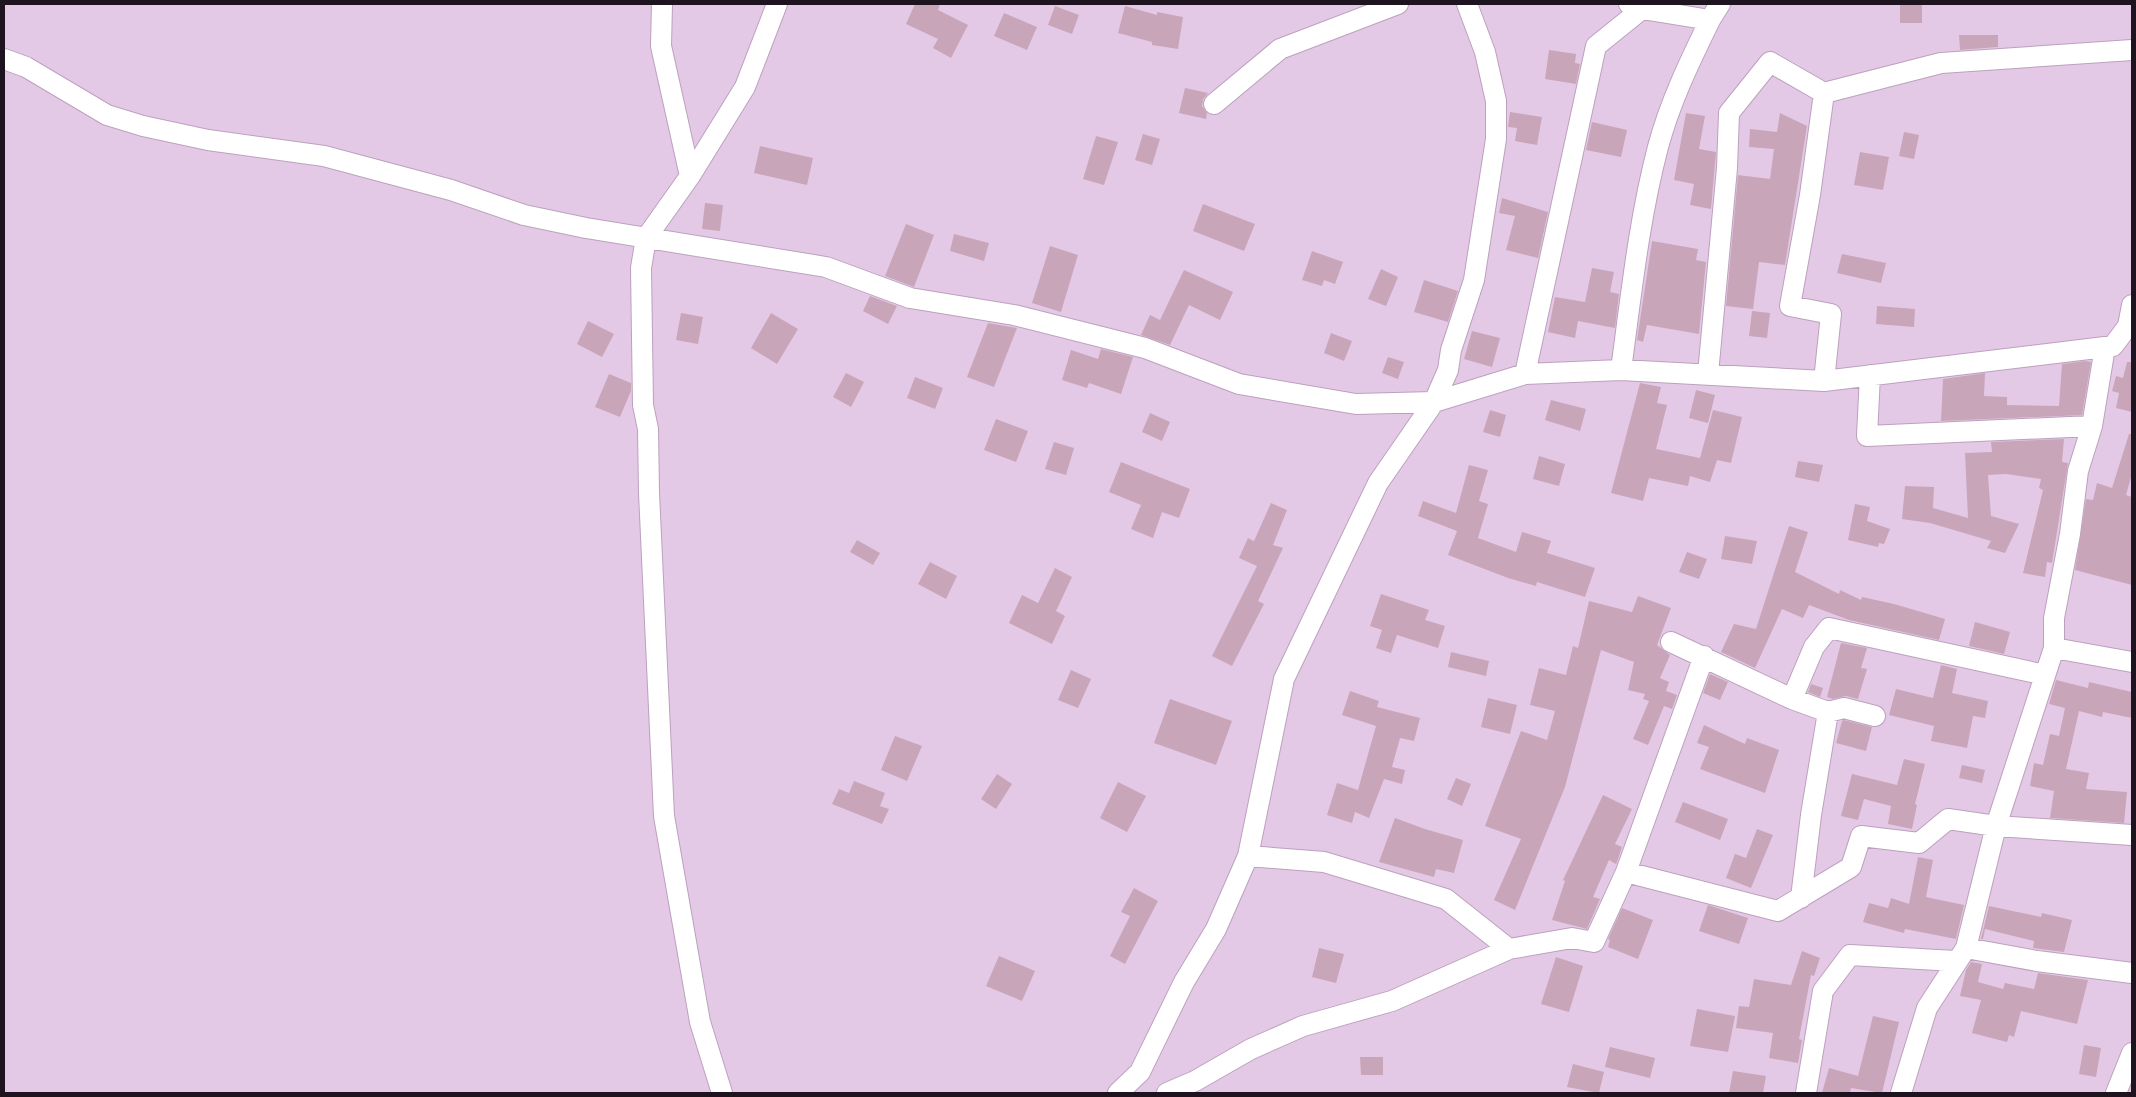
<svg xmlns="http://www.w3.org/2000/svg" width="2136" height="1097" font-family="'DM Sans',sans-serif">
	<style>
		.building { fill: #c9a5b9 }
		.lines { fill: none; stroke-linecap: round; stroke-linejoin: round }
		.street-casing { stroke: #bca1be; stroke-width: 22 }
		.street { stroke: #fff; stroke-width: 20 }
	</style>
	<rect width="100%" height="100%" fill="#e4c9e6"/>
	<!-- building -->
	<path class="building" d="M915,4H940L938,10L968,25L951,58L933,48L938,39L906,24Z
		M1900,4H1922V23H1900Z
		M1055,6L1079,15L1072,34L1048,25Z
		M1125,6L1157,15V12L1183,17L1178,49L1152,45V42L1118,33Z
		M1004,13L1037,27L1027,50L994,36Z
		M1959,35H1998V47L1960,50Z
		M1549,50L1576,54L1575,63L1580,64L1576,84L1545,79Z
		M1185,88L1208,93L1203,99L1202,106L1207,113L1206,119L1179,113Z
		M1510,112L1542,117L1537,145L1515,141L1517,128L1508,127Z
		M1686,113L1705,116L1699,149L1716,152L1711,209L1690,205L1694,184L1674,180Z
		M1780,113L1807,126L1785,265L1759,262L1753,309L1726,306L1738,175L1770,179L1774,149L1749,147L1750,129L1777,132Z
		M1592,122L1627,130L1621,157L1586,150Z
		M1904,132L1919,135L1914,159L1899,156Z
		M1143,134L1160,139L1152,165L1135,160Z
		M1096,136L1118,142L1104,185L1083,179Z
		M760,146L813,158L807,185L754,173Z
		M1860,152L1889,157L1883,190L1854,185Z
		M1502,198L1548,212L1538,258L1506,250L1515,216L1499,213Z
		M705,203L723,205L720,231L702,229Z
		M1203,204L1255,224L1244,251L1193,231Z
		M906,224L934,235L914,287L885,276Z
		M954,234L989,243L984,261L950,251Z
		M1652,241L1698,249L1696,260L1706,262L1699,334L1647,325L1643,342L1637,340Z
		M1050,246L1078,255L1061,312L1032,303Z
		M1312,251L1343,262L1335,284L1324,280L1322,286L1302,280Z
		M1842,254L1886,263L1881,283L1837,273Z
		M1592,268L1614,272L1610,292L1619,294L1615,328L1578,321L1575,338L1548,332L1555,297L1585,302Z
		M1381,269L1398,277L1386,306L1368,299Z
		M1184,270L1233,292L1220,320L1189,305L1170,345L1141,335L1150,315L1160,320Z
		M1424,280L1458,291L1448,322L1414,312Z
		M870,296L897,306L888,324L863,311Z
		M1877,306L1915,309L1914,327L1876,324Z
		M1752,311L1770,313L1767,338L1749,336Z
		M681,313L703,317L698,344L676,340Z
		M771,313L798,329L777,364L751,348Z
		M588,321L614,334L602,357L577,344Z
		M988,323L1017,328L994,387L967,377Z
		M1472,331L1500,338L1492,367L1464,359Z
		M1331,333L1352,341L1344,361L1324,353Z
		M1101,349L1133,357L1121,394L1089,383L1087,388L1062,380L1071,350L1098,359Z
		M1388,357L1404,362L1398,379L1382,373Z
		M2085,361L2091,362L2082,415L1941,421L1943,379L1985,373L1984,396L2007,397V405L2059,406L2062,364Z
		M2127,362H2132V412L2116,408L2119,393L2112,391L2116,376L2123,378Z
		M846,373L864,382L851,407L833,397Z
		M609,374L631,383V391L620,417L595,407Z
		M915,377L943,388L935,409L907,398Z
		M1640,383L1661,387L1657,403L1667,405L1656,449L1700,458L1713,410L1742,417L1731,463L1717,460L1710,482L1690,476L1688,486L1649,478L1643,501L1611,493Z
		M1696,390L1715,395L1708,423L1689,418Z
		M1551,400L1586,409L1580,431L1545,420Z
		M1490,410L1506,415L1500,437L1483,432Z
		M1150,413L1170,422L1162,441L1142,432Z
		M996,419L1028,431L1016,462L984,450Z
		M2129,434H2132V474L2126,495L2132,497V585L2075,570L2086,499L2093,500L2097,483L2112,488Z
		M2064,439L2062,462L2068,463L2052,563L2047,562L2045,577L2023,573L2043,490L2039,488L2041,479L2006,474L1988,475L1991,516L2019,524L2005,553L1987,548L1991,541L1930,523L1902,519L1905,486L1934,487L1933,508L1968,518L1965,453L1992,452L1991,442Z
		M1054,442L1074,448L1066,475L1045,469Z
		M1539,456L1565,464L1559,486L1533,479Z
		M1798,461L1823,465L1819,482L1795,477Z
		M1121,462L1190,489L1179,518L1162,512L1153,538L1131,529L1141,505L1109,492Z
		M1469,465L1488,470L1479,501L1488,504L1478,538L1516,552L1522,532L1551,541L1547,553L1595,568L1585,597L1537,582L1536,586L1508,578L1448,555L1457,531L1418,516L1423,501L1456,513Z
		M1271,503L1287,510L1273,545L1283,548L1258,601L1264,604L1232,666L1212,656L1257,566L1239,558L1248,538L1254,541Z
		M1855,504L1870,507L1867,521L1890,529L1884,544L1879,543L1878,547L1848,540Z
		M1789,526L1808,532L1795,572L1839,594L1840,590L1861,600L1862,597L1894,604L1945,619L1939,640L1849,620L1809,605L1803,618L1782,609L1755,668L1721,652L1734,624L1756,629Z
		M1725,536L1757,541L1752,564L1721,559Z
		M857,540L880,553L873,565L850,552Z
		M1687,552L1707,559L1699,579L1679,572Z
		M930,562L957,576L946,599L918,584Z
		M1055,568L1072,577L1056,611L1065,616L1052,644L1009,623L1022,595L1038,603Z
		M1381,594L1429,610L1425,620L1445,626L1438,648L1397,635L1391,653L1376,648L1382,630L1370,626Z
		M1638,596L1671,608L1657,645L1670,655L1660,678L1669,682L1666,691L1677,695L1672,709L1664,706L1648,745L1633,739L1649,701L1643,699L1645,694L1628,690L1634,662L1601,650L1565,787L1515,910L1494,900L1521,839L1485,826L1521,731L1547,740L1555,711L1530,705L1539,668L1566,675L1573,646L1578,648L1589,601L1632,612Z
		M1975,622L2010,632L2004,654L1969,646Z
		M1841,643L1867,648L1861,668L1867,669L1858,699L1846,696L1833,699L1827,697Z
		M1451,652L1489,661L1486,676L1448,667Z
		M1941,665L1957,669L1952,693L1988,701L1985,718L1973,716L1967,748L1931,741L1934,726L1889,715L1896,689L1933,698Z
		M1071,670L1091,679L1078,708L1058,700Z
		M1710,674L1728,682L1720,700L1703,693Z
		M2056,680L2088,688L2089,682L2132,692V718L2103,712L2102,717L2079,711L2066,769L2089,773L2086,789L2127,792L2124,823L2050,818L2054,791L2030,786L2034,763L2043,765L2050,734L2059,736L2065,708L2049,704Z
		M1811,684L1823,688L1820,697L1808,692Z
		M1350,691L1379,701L1377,707L1420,718L1414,741L1400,738L1392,767L1405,770L1402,784L1384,779L1369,818L1355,812L1352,823L1327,815L1337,783L1358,790L1376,726L1342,715Z
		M1488,698L1517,705L1510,734L1481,727Z
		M1170,699L1232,721L1216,765L1154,743Z
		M1844,720L1872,727L1866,751L1836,743L1842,721Z
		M1704,725L1745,744L1747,738L1779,750L1765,793L1700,769L1709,747L1697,743Z
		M895,736L922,746L907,781L881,770Z
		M1904,759L1925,764L1915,804L1917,805L1912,829L1888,824L1891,806L1864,799L1858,820L1841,816L1852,774L1897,785Z
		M1962,765L1985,770L1982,783L1959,778Z
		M997,774L1012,784L996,809L981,799Z
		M1456,778L1471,784L1462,806L1447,799Z
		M854,781L885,793L880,806L889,809L882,824L832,804L839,789L849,793Z
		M1118,782L1146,796L1127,832L1100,818Z
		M1603,795L1632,809L1615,844L1622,847L1617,862L1616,864L1609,860L1593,897L1600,899L1587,929L1552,920L1565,881L1563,880Z
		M1683,802L1728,819L1720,840L1675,822Z
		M1395,818L1425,829L1463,840L1454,873L1436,869L1434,877L1379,862Z
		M1757,829L1773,835L1751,888L1726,878L1735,854L1746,858Z
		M1918,857L1933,860L1926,897L1964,905L1956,939L1905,929L1904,933L1863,922L1869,903L1888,908L1891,898L1909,904Z
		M1134,888L1158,901L1125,964L1110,956L1130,916L1121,912Z
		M1708,905L1748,918L1739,944L1699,931Z
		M1989,906L2041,917L2042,913L2072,920L2064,952L2033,948L2034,941L1985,929L1983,939H1981Z
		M1622,908L1653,920L1638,959L1608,947L1610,940L1608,939Z
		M1319,948L1344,954L1336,983L1312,977Z
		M1802,951L1820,958L1814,976L1811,975L1799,1039L1802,1040L1798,1063L1769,1058L1773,1033L1736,1028L1739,1006L1749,1007L1754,979L1791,985Z
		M999,956L1035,971L1022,1001L986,986Z
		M1556,957L1583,966L1569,1012L1541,1004Z
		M1971,962L1982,964L1978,982L2003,989L2005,983L2034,989L2038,973L2088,980L2077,1024L2021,1011L2014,1037L2009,1035L2007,1042L1972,1033L1981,1000L1960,996L1966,970Z
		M1697,1009L1735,1016L1728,1052L1690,1046Z
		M1873,1016L1899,1022L1882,1093L1851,1088L1850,1093H1822L1829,1068L1858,1076Z
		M2084,1045L2101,1048L2096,1077L2079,1074Z
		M1610,1047L1655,1058L1650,1078L1605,1067Z
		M1360,1057H1383V1075H1361Z
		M1573,1064L1604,1072L1599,1093L1567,1087Z
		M1733,1071L1766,1076L1763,1093H1729Z"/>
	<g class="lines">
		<!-- street casing -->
		<g class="street-casing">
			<path id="street" d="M662,4L661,46L690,176L646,238L641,268L643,405L648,429L649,493L664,816L700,1022L722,1093
				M1629,4L1642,9L1710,20L1720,4
				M4,59L26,67L107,115L143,126L208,140L324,156L451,190L524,215L586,228L826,267L910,298L1014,315L1145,348L1239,384L1356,404L1434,402L1525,374L1621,370L1824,381L2105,347L2113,346L2128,326L2132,305
				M1214,104L1280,49L1398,4
				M690,176L745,87L777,4
				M1621,370C1631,296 1639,219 1658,147C1670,102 1690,61 1710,20
				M1525,374L1596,46L1642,9
				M1708,374L1727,168L1729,113L1770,62L1824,93
				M1870,375L1867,436L2092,426
				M1824,381L1831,314L1790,306L1810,195L1824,93L1941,63L2132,50
				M1671,642L1792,699
				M2054,648V618L2070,534L2078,471L2092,426L2105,347
				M1875,716L1844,708L1828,712L1792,699L1814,647L1829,628L2045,675
				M1248,856L1324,862L1446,899L1509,949L1572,938L1594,942L1626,872L1778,911L1851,867L1861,836L1919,843L1948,819L1996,826L2132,835
				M1626,872L1704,656
				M1801,898L1811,815L1828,712
				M1966,948L2037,961L2132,973
				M1118,1093L1140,1072L1184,982L1216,929L1248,856L1284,679L1378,483L1434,402L1448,370L1451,350L1474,280L1496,139V101L1485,52L1467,4
				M1167,1093L1195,1081L1251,1049L1303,1026L1392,1001L1509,949
				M1806,1093L1823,991L1850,955L1955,961
				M1901,1093L1927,1008L1966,948L1996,826L2054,648L2132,662
				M2116,1093L2132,1053"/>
		</g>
		<!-- street -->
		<use href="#street" class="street"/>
	</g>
	<!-- border -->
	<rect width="2136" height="1097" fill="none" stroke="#1e141f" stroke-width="10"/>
</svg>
